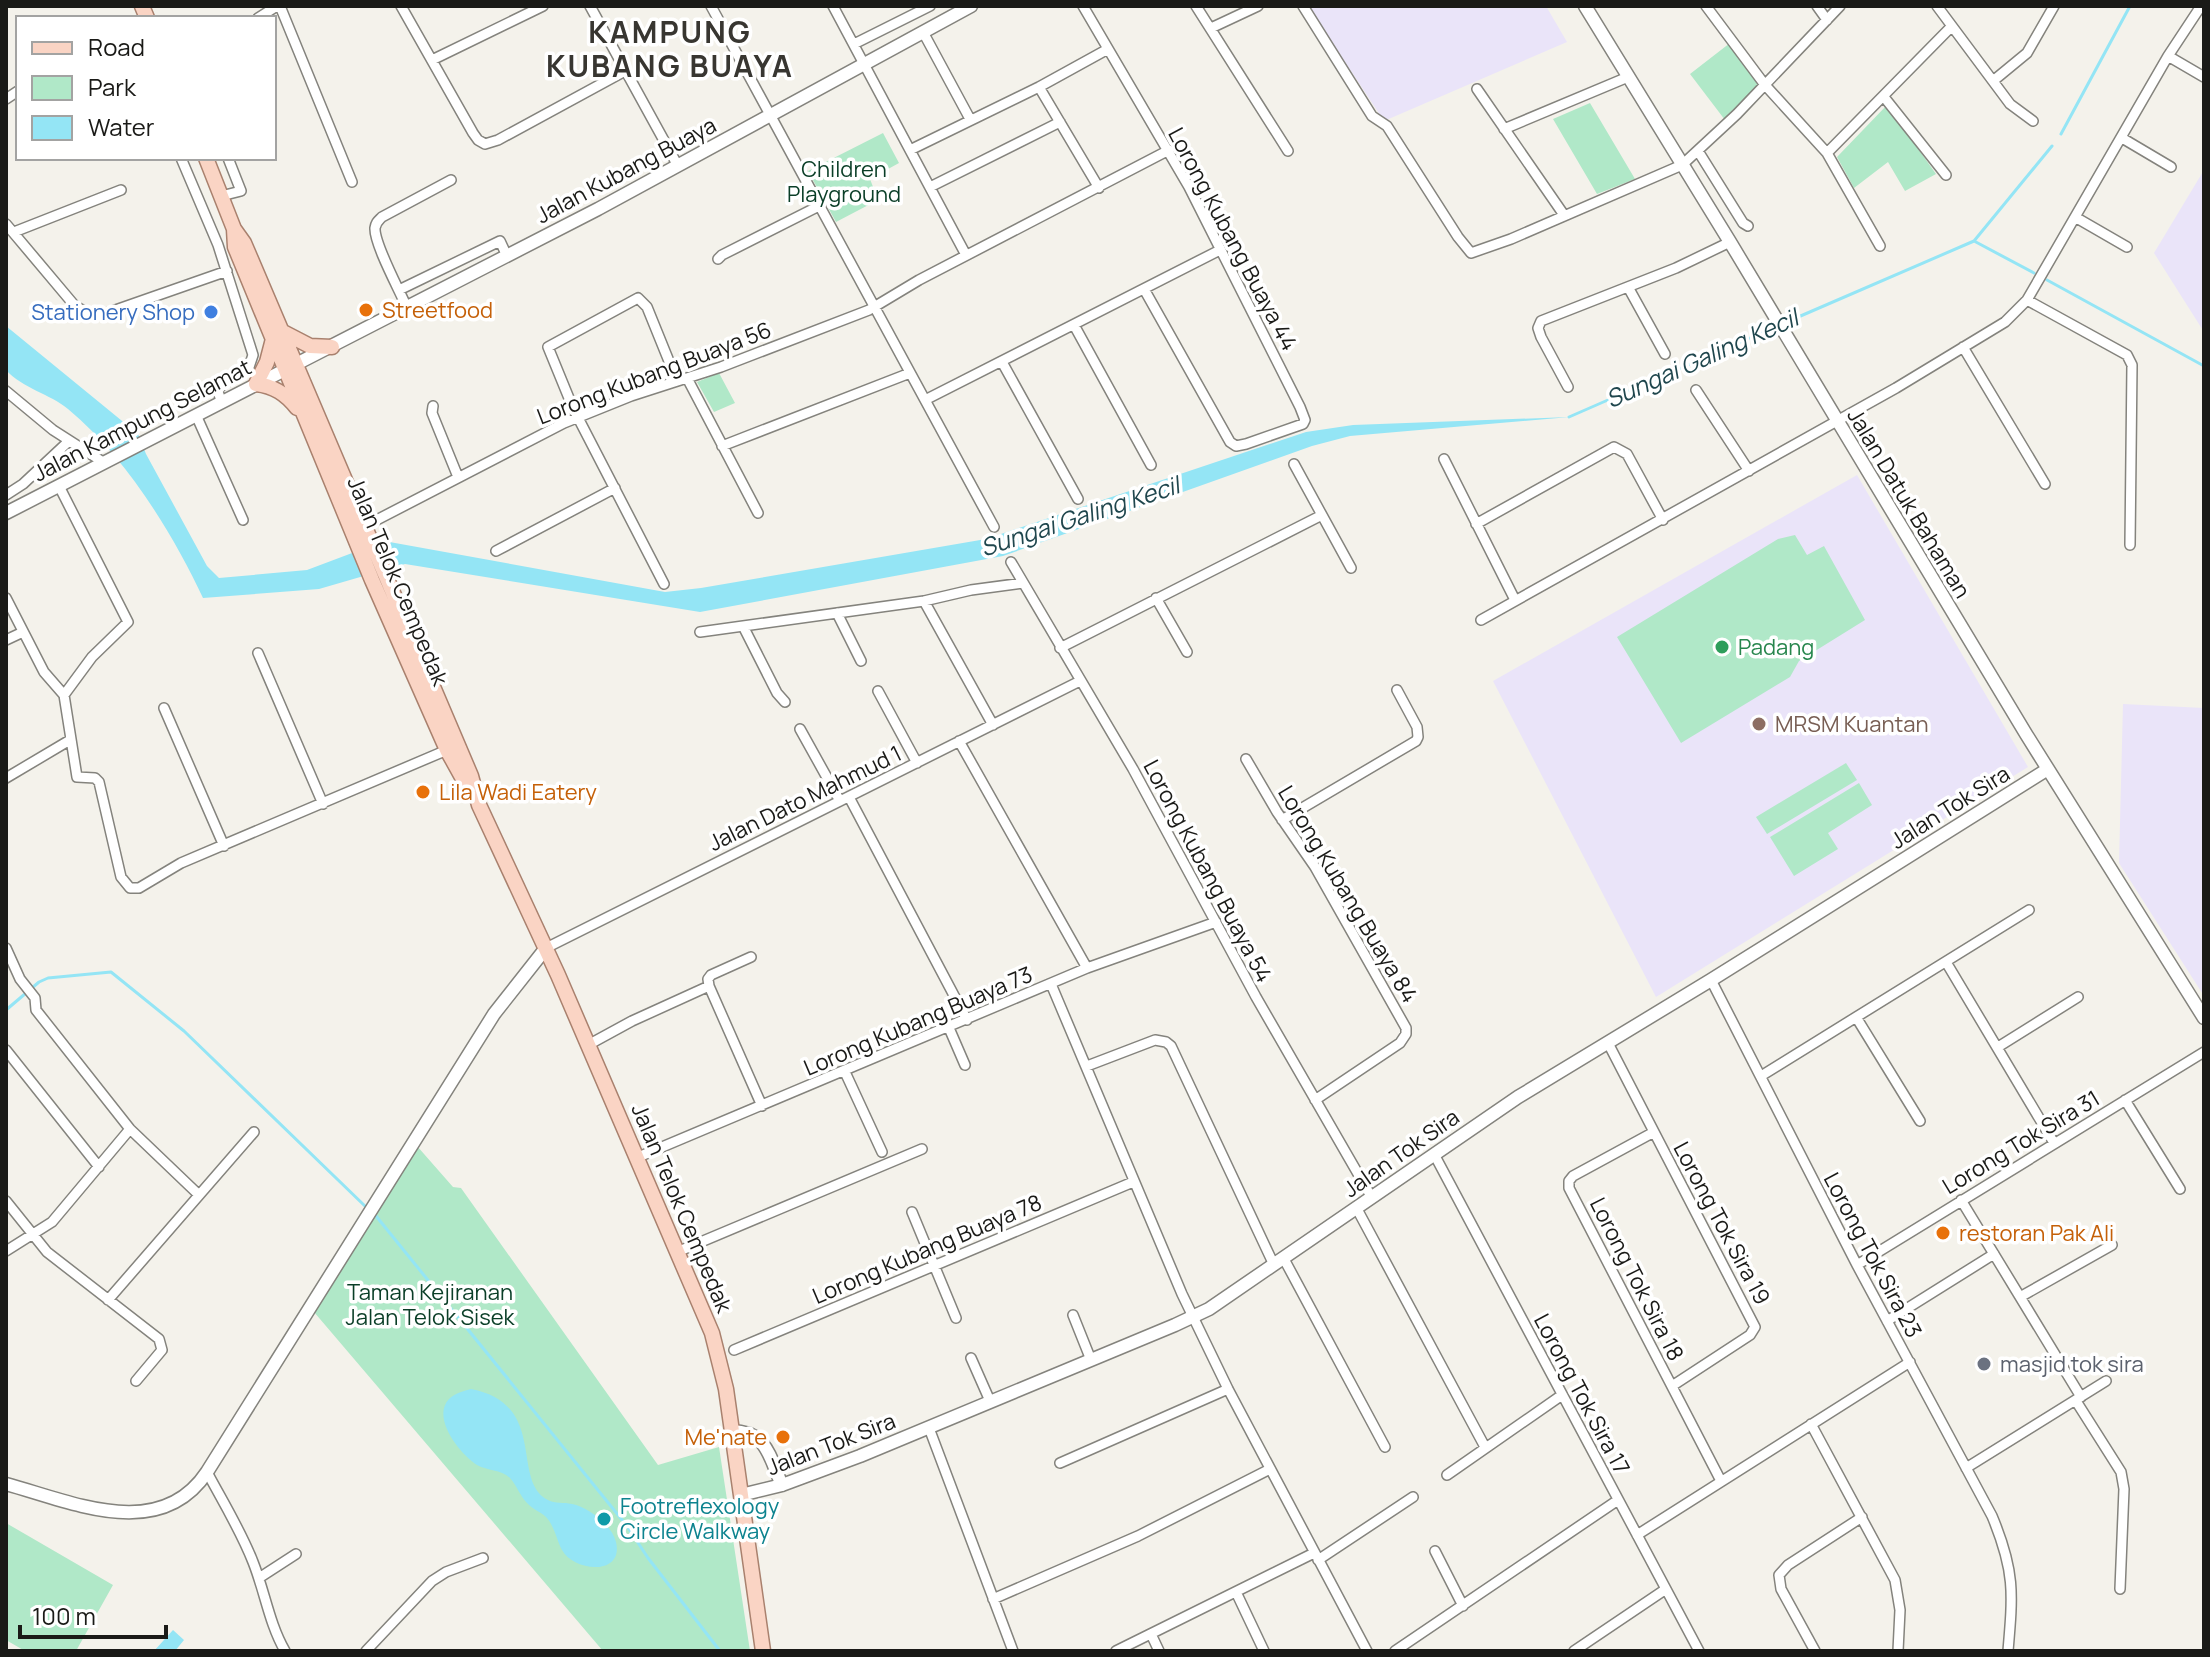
<svg xmlns="http://www.w3.org/2000/svg" width="2210" height="1657" font-family="Manrope,sans-serif">
	<style>
		.education { fill: #eae4f9 }
		.green { fill: #b0e8c8 }
		.water { fill: #94e5f5 }
		.lines { fill: none; stroke-linecap: round; stroke-linejoin: round }
		.stream { stroke: #94e5f5; stroke-width: 3 }
		.street-casing { stroke: #84837d; stroke-width: 12 }
		.secondary-casing { stroke: #84837d; stroke-width: 15 }
		.primary-casing { stroke: #a9816e; stroke-width: 17 }
		.street { stroke: #fff; stroke-width: 9 }
		.secondary { stroke: #fff; stroke-width: 12 }
		.primary { stroke: #fad4c4; stroke-width: 14 }
		.food-dot { fill: #e8710a; stroke: #fff; stroke-width: 3 }
		.shop-dot { fill: #3f7fe0; stroke: #fff; stroke-width: 3 }
		.leisure-dot { fill: #2e9e5b; stroke: #fff; stroke-width: 3 }
		.education-dot { fill: #8d6e63; stroke: #fff; stroke-width: 3 }
		.worship-dot { fill: #6b7280; stroke: #fff; stroke-width: 3 }
		.culture-dot { fill: #0f9aa8; stroke: #fff; stroke-width: 3 }
		.labels { text-anchor: middle; stroke-width: 7; stroke-linejoin: round; paint-order: stroke }
		.park-label { font-size: 22px; fill: #0a3e27; stroke: #fff }
		.street-label { font-size: 22px; fill: #1a1a17; stroke: #fff }
		.food-label { font-size: 22px; fill: #c56008; stroke: #fff; text-anchor: start }
		.shop-label { font-size: 22px; fill: #366cbe; stroke: #fff; text-anchor: end }
		.leisure-label { font-size: 22px; fill: #27864d; stroke: #fff; text-anchor: start }
		.education-label { font-size: 22px; fill: #785e54; stroke: #fff; text-anchor: start }
		.worship-label { font-size: 22px; fill: #5b616d; stroke: #fff; text-anchor: start }
		.culture-label { font-size: 22px; fill: #0d838f; stroke: #fff; text-anchor: start }
		.water-label { font-size: 24px; font-style: italic; fill: #1f464d; stroke: #fff }
		.district-label { font-size: 30px; font-weight: bold; letter-spacing: 2px; fill: #383631; stroke: #fff }
	</style>
	<rect width="100%" height="100%" fill="#f4f2eb"/>
	<!-- education -->
	<path class="education" d="M1308,6H1546L1567,42L1384,121Z
		M2204,170V332L2154,253Z
		M1857,475L2028,767L1656,997L1493,681Z
		M2123,704L2204,708V996L2119,863Z"/>
	<!-- green -->
	<path class="green" d="M1730,43L1760,84L1725,120L1690,74Z
		M1590,103L1635,179L1597,194L1553,119Z
		M1887,105L1936,174L1905,191L1888,162L1854,188L1837,157Z
		M883,133L899,163L870,179L878,200L836,222L808,171Z
		M719,373L735,403L714,412L697,382Z
		M1795,535L1807,555L1824,546L1865,620L1799,661L1790,677L1681,743L1617,637L1778,539Z
		M1846,763L1857,780L1767,834L1756,817Z
		M1859,783L1872,805L1828,833L1838,849L1794,876L1770,837Z
		M417,1146L453,1187L461,1188L658,1465L719,1447L750,1651H603L314,1312Z
		M6,1523L113,1585L76,1651H25L6,1640Z"/>
	<!-- water -->
	<path class="water" d="M6,326L138,434L146,454L207,566L219,578L307,570L384,541L665,592L701,588L986,539L1306,432L1353,425L1570,417L1350,436L1312,446L1003,556L700,612L405,564L319,589L203,598C172,532 125,456 68,409C50,394 22,388 6,370Z
		M471,1389C549,1404 510,1481 548,1500C555,1504 564,1502 572,1504C588,1507 612,1525 616,1542C624,1576 574,1572 562,1550C557,1541 554,1525 546,1517C541,1512 532,1509 527,1503C520,1496 517,1486 510,1478C500,1469 488,1471 477,1465C460,1454 431,1418 449,1399C455,1393 464,1391 471,1389Z
		M173,1630L184,1640L175,1651H154Z"/>
	<g class="lines">
		<!-- stream -->
		<path class="stream" d="M2061,134L2130,6
			M1974,241L2034,273
			M2047,280L2204,366
			M1782,324L1974,241L2052,146
			M1569,417L1775,327
			M6,1010L39,982L48,978L111,972L184,1031L366,1207
			M376,1216L627,1526L648,1558L720,1651"/>
		<!-- street casing -->
		<g class="street-casing">
			<path id="street" d="M280,6L352,182
				M401,6L473,133L478,140L485,144L498,140L625,71
				M590,6L678,166
				M711,6L994,527
				M833,6L966,255
				M1083,6L1189,187L1300,407L1305,420L1303,424L1246,444L1236,446L1230,442L1144,289
				M1196,6L1288,151
				M1303,6L1372,116L1387,126L1458,237L1471,253L1511,239L1682,165L1737,114L1840,6
				M1706,6L1765,85L1827,153L1952,26
				M1817,6L1827,20
				M1937,6L2010,104L2033,121
				M258,18L277,6
				M1211,28L1258,6
				M923,32L970,119
				M854,44L930,6
				M2168,56L2204,77
				M432,60L543,6
				M1993,81L2027,53L2054,6
				M1039,87L1099,188
				M1477,89L1564,215
				M1884,97L1946,175
				M6,99L18,91
				M1504,129L1628,77
				M2122,138L2171,167
				M910,150L1039,87L1108,49
				M1698,151L1743,223L1748,226
				M1827,153L1880,246
				M181,158L218,245L253,355L249,367L217,389L222,403
				M930,187L1060,122
				M221,196L241,191L228,158
				M2075,217L2127,247
				M6,224L75,306L91,315L107,313L227,271
				M14,232L121,190
				M718,259L722,255L821,205
				M1628,287L1665,354
				M399,290L500,241L507,256
				M2027,300L2127,355L2132,365L2130,545
				M407,308C400,291 374,244 375,228C376,222 378,221 382,217L451,180
				M1074,325L1151,465
				M1963,347L2045,484
				M1002,362L1078,499
				M687,378L758,513
				M1568,387L1541,337L1538,328L1541,321L1676,268L1730,242
				M1696,390L1749,471
				M6,391L53,430L103,462
				M925,400L1220,250
				M433,406L432,413L458,477
				M196,415L243,520
				M722,446L910,373
				M1444,459L1515,600
				M1294,464L1351,568
				M59,486L128,622L92,657L64,695
				M6,495L23,484L69,441
				M1476,524L1614,447L1627,454L1663,520
				M365,526L564,423L631,396L721,367L869,310L919,280L1169,150
				M496,551L615,488
				M1011,562L1133,769L1256,997L1372,1198
				M664,584L573,408L548,347L638,298L647,307L677,381
				M6,598L44,672L64,695L77,777L95,778L99,782L121,877L130,888H139L181,863L447,750
				M1156,598L1187,652
				M924,601L993,725
				M837,613L861,661
				M1481,620L1896,388L2005,322L2027,300L2168,56L2201,6
				M743,626L777,693L785,702
				M700,632L924,601L971,590L1023,583
				M6,640L23,632
				M1060,648L1322,515
				M258,653L323,804
				M878,691L917,763
				M164,708L224,846
				M800,729L840,801
				M959,741L1087,968
				M1246,759L1277,812L1315,867L1406,1028V1034L1400,1043L1315,1100
				M6,778L70,740
				M849,797L967,1020
				M1282,820L1416,741L1418,737L1417,727L1397,690
				M6,948L20,979L35,998L36,1010L130,1129L199,1195
				M546,948L1080,681
				M1946,962L2054,1143
				M1711,980L1857,1265L1992,1516C2015,1571 2013,1593 2008,1651
				M1051,984L1182,1294L1228,1389L1367,1651
				M709,986L762,1106
				M709,986L708,979L711,975L751,957
				M1856,1017L1920,1121
				M949,1028L965,1065
				M1608,1043L1755,1327L1750,1335L1672,1386
				M588,1045L632,1021L709,986
				M1998,1047L2078,997
				M6,1050L99,1167
				M1087,1066L1155,1040L1166,1042L1171,1046L1274,1265
				M845,1072L882,1152
				M1761,1076L2029,910
				M2125,1100L2180,1189
				M1654,1132L1573,1176L1569,1181V1188L1721,1481
				M1434,1154L1699,1651
				M636,1158L1087,968L1216,922
				M1961,1200L2081,1397
				M6,1201L47,1252L159,1339L162,1350L136,1381
				M1357,1209L1485,1447
				M912,1212L956,1318
				M6,1251L52,1222L130,1129
				M677,1252L922,1149
				M1284,1259L1385,1447
				M1857,1265L2204,1052
				M2020,1297L2112,1245
				M108,1300L254,1132
				M1073,1315L1091,1360
				M1887,1321L1994,1254
				M734,1350L1133,1182
				M971,1358L990,1401
				M2076,1401L2121,1472L2124,1489L2120,1589
				M1811,1424L1895,1580L1900,1610L1898,1651
				M929,1428L1013,1651
				M1060,1463L1228,1389
				M1966,1468L2106,1381
				M207,1472C223,1502 241,1531 253,1562C265,1592 269,1623 285,1651
				M1447,1475L1562,1395
				M1637,1535L1910,1362
				M1435,1551L1463,1606
				M1318,1560L1413,1497
				M259,1578L296,1554
				M1236,1592L1264,1651
				M993,1599L1138,1536L1270,1469
				M1151,1634L1159,1651
				M366,1651L432,1581L446,1572L483,1558
				M1116,1651L1314,1553
				M1395,1651L1618,1500
				M1574,1651L1666,1589
				M1815,1651L1781,1589L1779,1575L1788,1565L1862,1517"/>
		</g>
		<!-- secondary casing -->
		<g class="secondary-casing">
			<path id="secondary" d="M1585,6L1730,242L2026,734L2204,1018
				M6,513L598,209L971,6
				M732,1431C768,1432 769,1457 782,1485
				M6,1484C72,1502 160,1543 207,1472L494,1014L546,948
				M741,1495L782,1485L860,1456L1175,1325L1209,1309L1518,1097L1711,980L2048,769"/>
		</g>
		<!-- primary casing -->
		<g class="primary-casing">
			<path id="primary" d="M142,6L147,18
				M206,158L234,229L235,247L372,580L447,750L472,795
				M234,229L244,243L250,257L471,776L479,805L558,975L712,1333L726,1389L763,1651
				M283,332L310,346L332,347
				M273,339L267,362L256,384C274,386 286,394 297,408"/>
		</g>
		<!-- street -->
		<use href="#street" class="street"/>
		<!-- secondary -->
		<use href="#secondary" class="secondary"/>
		<!-- primary -->
		<use href="#primary" class="primary"/>
	</g>
	<!-- markers -->
	<g class="food-dot">
		<circle cx="366" cy="310" r="8"/>
		<circle cx="423" cy="792" r="8"/>
		<circle cx="1943" cy="1233" r="8"/>
		<circle cx="783" cy="1437" r="8"/>
	</g>
	<circle class="shop-dot" cx="211" cy="312" r="8"/>
	<circle class="leisure-dot" cx="1722" cy="647" r="8"/>
	<circle class="education-dot" cx="1759" cy="724" r="8"/>
	<circle class="worship-dot" cx="1984" cy="1364" r="8"/>
	<circle class="culture-dot" cx="604" cy="1519" r="8"/>
	<g class="labels">
		<!-- park labels -->
		<g class="park-label">
			<text x="844" y="177">Children<tspan x="844" dy="25">Playground</tspan></text>
			<text x="430" y="1300">Taman Kejiranan<tspan x="430" dy="25">Jalan Telok Sisek</tspan></text>
		</g>
		<!-- street labels -->
		<g class="street-label">
			<text transform="translate(626 170) rotate(-28)" y="8">Jalan Kubang Buaya</text>
			<text transform="translate(1233 239) rotate(62)" y="8">Lorong Kubang Buaya 44</text>
			<text transform="translate(654 373) rotate(-21)" y="8">Lorong Kubang Buaya 56</text>
			<text transform="translate(142 420) rotate(-27)" y="8">Jalan Kampung Selamat</text>
			<text transform="translate(1909 503) rotate(59)" y="8">Jalan Datuk Bahaman</text>
			<text transform="translate(398 581) rotate(67)" y="8">Jalan Telok Cempedak</text>
			<text transform="translate(805 798) rotate(-26)" y="8">Jalan Dato Mahmud 1</text>
			<text transform="translate(1950 807) rotate(-32)" y="8">Jalan Tok Sira</text>
			<text transform="translate(1208 871) rotate(62)" y="8">Lorong Kubang Buaya 54</text>
			<text transform="translate(1348 894) rotate(59)" y="8">Lorong Kubang Buaya 84</text>
			<text transform="translate(918 1021) rotate(-23)" y="8">Lorong Kubang Buaya 73</text>
			<text transform="translate(2021 1142) rotate(-31)" y="8">Lorong Tok Sira 31</text>
			<text transform="translate(1401 1153) rotate(-35)" y="8">Jalan Tok Sira</text>
			<text transform="translate(682 1208) rotate(67)" y="8">Jalan Telok Cempedak</text>
			<text transform="translate(1722 1223) rotate(62)" y="8">Lorong Tok Sira 19</text>
			<text transform="translate(927 1249) rotate(-23)" y="8">Lorong Kubang Buaya 78</text>
			<text transform="translate(1873 1255) rotate(62)" y="8">Lorong Tok Sira 23</text>
			<text transform="translate(1637 1279) rotate(63)" y="8">Lorong Tok Sira 18</text>
			<text transform="translate(1582 1394) rotate(62)" y="8">Lorong Tok Sira 17</text>
			<text transform="translate(831 1444) rotate(-21)" y="8">Jalan Tok Sira</text>
		</g>
		<!-- food labels -->
		<g class="food-label">
			<text x="382" y="318">Streetfood</text>
			<text x="439" y="800">Lila Wadi Eatery</text>
			<text x="1959" y="1241">restoran Pak Ali</text>
			<text x="767" y="1445" text-anchor="end">Me'nate</text>
		</g>
		<!-- shop labels -->
		<g class="shop-label">
			<text x="195" y="320">Stationery Shop</text>
		</g>
		<!-- leisure labels -->
		<g class="leisure-label">
			<text x="1738" y="655">Padang</text>
		</g>
		<!-- education labels -->
		<g class="education-label">
			<text x="1775" y="732">MRSM Kuantan</text>
		</g>
		<!-- worship labels -->
		<g class="worship-label">
			<text x="2000" y="1372">masjid tok sira</text>
		</g>
		<!-- culture labels -->
		<g class="culture-label">
			<text x="620" y="1514">Footreflexology<tspan x="620" dy="25">Circle Walkway</tspan></text>
		</g>
		<!-- water labels -->
		<g class="water-label">
			<text transform="translate(1702 359) rotate(-24)" y="8">Sungai Galing Kecil</text>
			<text transform="translate(1080 517) rotate(-18)" y="8">Sungai Galing Kecil</text>
		</g>
		<!-- district labels -->
		<g class="district-label">
			<text x="670" y="43">KAMPUNG<tspan x="670" dy="34">KUBANG BUAYA</tspan></text>
		</g>
	</g>
	<!-- border -->
	<rect width="2210" height="1657" fill="none" stroke="#1a1a17" stroke-width="16"/>
	<!-- legend -->
	<rect x="16" y="16" width="260" height="144" fill="#ffffff" stroke="#a3a3a2" stroke-width="2"/>
	<rect x="32" y="42" width="40" height="12" fill="#fad4c4" stroke="#a3a3a2" stroke-width="2"/>
	<text x="88" y="56" font-size="24" fill="#1a1a17">Road</text>
	<rect x="32" y="76" width="40" height="24" fill="#b0e8c8" stroke="#a3a3a2" stroke-width="2"/>
	<text x="88" y="96" font-size="24" fill="#1a1a17">Park</text>
	<rect x="32" y="116" width="40" height="24" fill="#94e5f5" stroke="#a3a3a2" stroke-width="2"/>
	<text x="88" y="136" font-size="24" fill="#1a1a17">Water</text>
	<!-- scale -->
	<path d="M20 1625v12h146v-12" fill="none" stroke="#1a1a17" stroke-width="4"/>
	<text x="32" y="1625" font-size="24" fill="#1a1a17" stroke="#ffffff" stroke-width="6" paint-order="stroke">100 m</text>
</svg>
